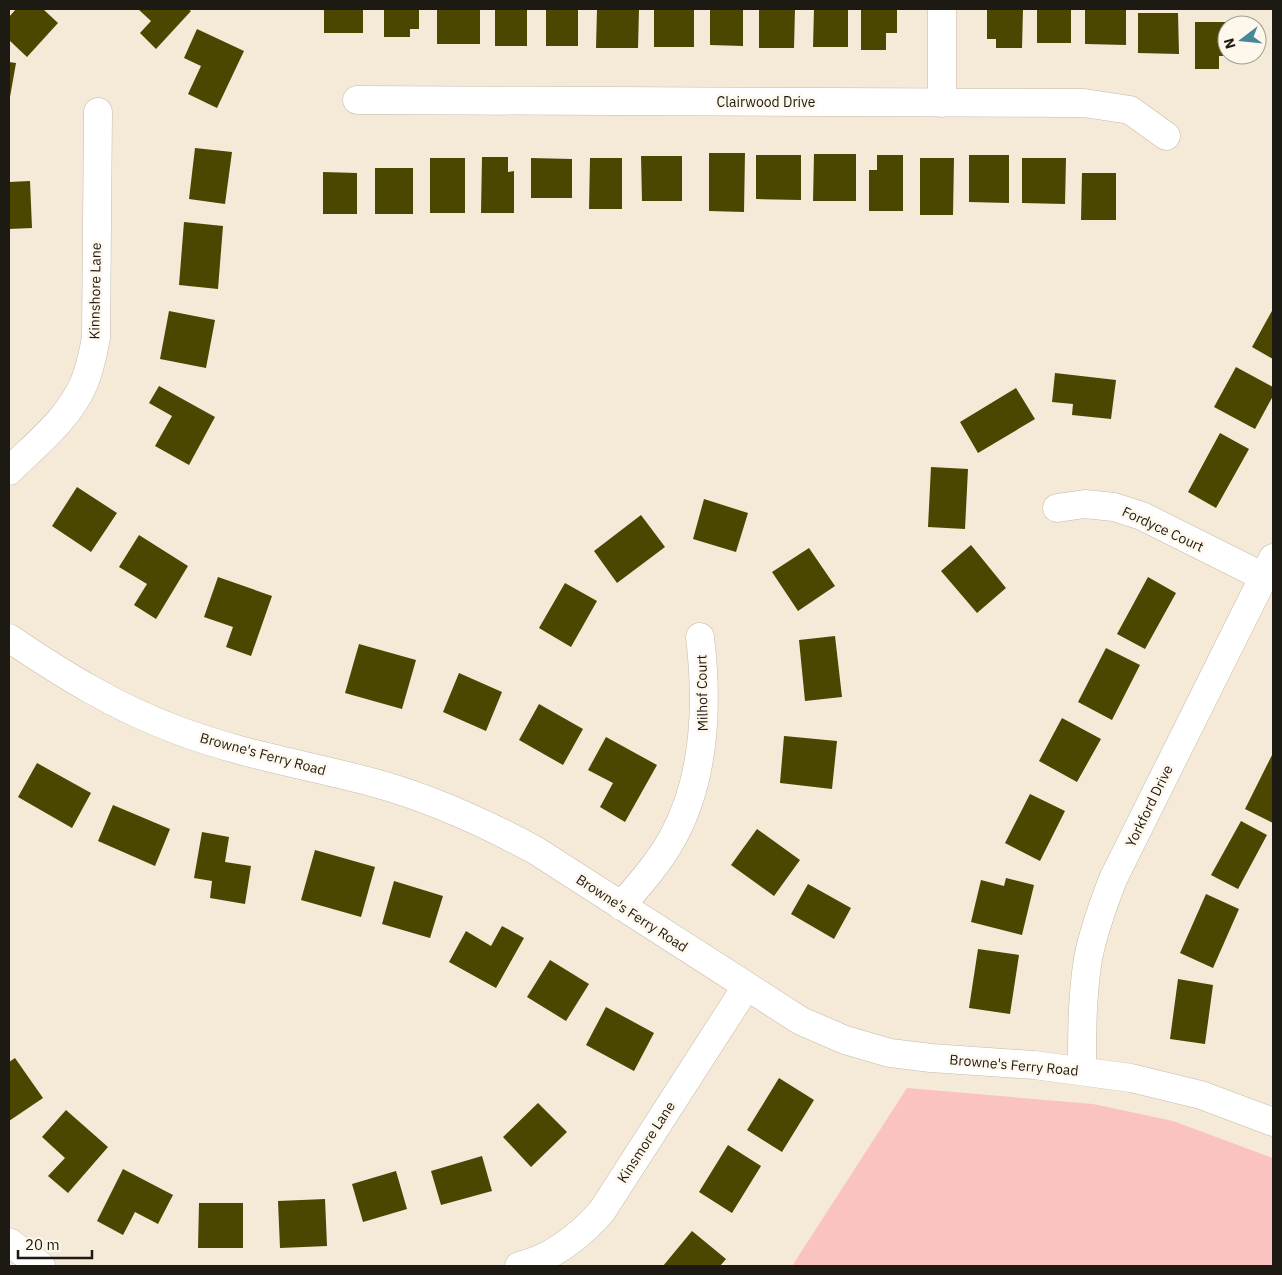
<svg xmlns="http://www.w3.org/2000/svg" width="1282" height="1275" font-family="'IBM Plex Sans',sans-serif">
	<style>
		.green { fill: #fbc3c0 }
		.building { fill: #4b4600 }
		.lines { fill: none; stroke-linecap: round; stroke-linejoin: round }
		.minor-casing { stroke: #c5b9a9; stroke-width: 29 }
		.minor { stroke: #fff; stroke-width: 28 }
		.labels { text-anchor: middle; stroke-width: 5; stroke-linejoin: round; paint-order: stroke }
		.street-label { font-size: 14px; fill: #1d1913; stroke: #fef7ec }
	</style>
	<rect width="100%" height="100%" fill="#f5e9d8"/>
	<!-- green -->
	<path class="green" d="M907,1088L1093,1104L1173,1121L1273,1158V1266H792Z"/>
	<!-- building -->
	<path class="building" d="M16,9H43L58,23L27,57L9,40V17Z
		M138,9H188L191,11L156,49L140,33L151,21Z
		M324,9H363V33H324Z
		M384,9H419V29H410V37H384Z
		M437,9H480V44H437Z
		M495,9H527V46H495Z
		M546,9H578V46H546Z
		M597,9H639L638,48H596Z
		M654,9H694V47H654Z
		M710,9H743V46L710,45Z
		M759,9H795L794,48H759Z
		M814,9H848V47H813Z
		M861,9H897V33H886V50H861Z
		M987,9H1023L1022,48H996V39H987Z
		M1037,9H1071V43H1037Z
		M1085,9H1126V45L1085,44Z
		M1138,13H1178L1179,54L1138,53Z
		M1195,22H1228L1227,56H1219V69H1195Z
		M197,29L244,51L217,108L188,94L201,66L184,58Z
		M9,62L16,63L10,97H9Z
		M195,148L232,152L225,204L189,199Z
		M709,153H745L744,212L709,211Z
		M814,154H856V201H813Z
		M756,155H801V200L756,199Z
		M877,155H903V211H869V170H877Z
		M969,155H1009V203L969,202Z
		M641,156H682V201H642Z
		M482,157H508V172L514,171V213H481Z
		M430,158H465V213H430Z
		M531,158L572,159V198H531Z
		M590,158H622V209H589Z
		M920,158H954L953,215H920Z
		M1022,158H1066L1065,204L1022,203Z
		M375,168H413V214H375Z
		M323,172L357,173V214H323Z
		M1082,173H1116V220H1081Z
		M30,181L32,228L9,229V182Z
		M184,222L223,226L218,289L179,285Z
		M1273,309V359L1252,347Z
		M169,311L215,320L206,368L160,359Z
		M1236,367L1273,387V396L1255,429L1214,407Z
		M1055,373L1116,380L1111,419L1072,415L1073,404L1052,402Z
		M159,386L215,417L189,465L155,446L172,416L149,403Z
		M1016,388L1035,419L978,453L960,422Z
		M1220,433L1249,449L1216,508L1188,492Z
		M931,467L968,469L965,529L928,527Z
		M77,487L117,513L91,552L52,526Z
		M704,499L748,513L736,552L693,539Z
		M641,515L665,547L617,583L594,551Z
		M139,535L188,566L156,619L134,605L147,584L119,567Z
		M971,545L1006,588L977,613L941,571Z
		M809,548L835,586L798,611L772,572Z
		M218,577L272,596L251,656L226,647L233,627L204,617Z
		M1148,577L1176,593L1145,649L1117,634Z
		M565,583L597,601L571,647L539,628Z
		M835,636L842,697L805,701L799,640Z
		M359,644L416,660L402,709L345,693Z
		M1106,648L1140,665L1112,720L1078,702Z
		M459,673L502,692L486,731L443,712Z
		M539,704L583,729L563,765L519,740Z
		M1062,718L1101,739L1077,782L1039,761Z
		M784,736L837,741L832,789L780,783Z
		M606,737L657,765L625,822L600,807L613,783L588,770Z
		M1273,753V823L1245,809Z
		M37,763L91,793L72,828L18,797Z
		M1030,794L1065,811L1040,861L1005,843Z
		M113,805L170,829L155,866L98,841Z
		M1241,821L1267,835L1238,889L1211,875Z
		M757,829L800,860L774,896L731,865Z
		M202,832L229,837L225,862L251,866L245,904L210,898L212,881L194,878Z
		M315,850L375,867L361,917L301,900Z
		M1006,878L1034,885L1022,935L971,922L981,880L1004,886Z
		M394,881L443,896L430,938L382,924Z
		M808,884L851,908L834,939L791,914Z
		M1206,894L1239,909L1213,968L1180,953Z
		M502,926L524,938L496,988L449,962L466,931L491,946Z
		M978,949L1019,955L1010,1014L969,1008Z
		M550,960L589,984L566,1021L527,997Z
		M1178,979L1213,985L1205,1044L1170,1039Z
		M606,1007L654,1033L634,1071L586,1045Z
		M15,1058L43,1098L9,1121V1062Z
		M779,1078L814,1100L782,1152L747,1130Z
		M538,1103L567,1132L531,1167L503,1137Z
		M66,1110L108,1147L68,1193L48,1176L65,1158L42,1137Z
		M728,1145L761,1166L732,1213L699,1192Z
		M482,1156L492,1191L441,1205L431,1171Z
		M123,1169L173,1195L158,1224L135,1212L123,1235L97,1221Z
		M396,1171L407,1209L363,1222L352,1184Z
		M325,1199L327,1246L280,1248L278,1201Z
		M199,1203H243V1248H198Z
		M692,1231L726,1259L720,1266H663Z"/>
	<g class="lines">
		<!-- minor casing -->
		<g class="minor-casing">
			<path id="minor" d="M357,100L1084,103L1130,110L1166,136
				M942,103V9
				M9,471C36,444 69,419 84,383C90,369 93,353 96,338L98,112
				M1057,508L1085,504L1114,507L1142,516L1264,577
				M9,638C62,674 117,708 177,730C240,754 306,765 371,782C428,797 483,822 535,850L801,1021L845,1040L890,1053L931,1058L1034,1065L1131,1078L1201,1095L1273,1122
				M621,906C639,885 658,864 672,839C706,778 708,704 700,637
				M1082,1070C1082,1033 1082,996 1088,959C1093,932 1103,905 1113,879L1273,558
				M9,1242L41,1266
				M519,1266C552,1258 580,1236 602,1211L746,987"/>
		</g>
		<!-- minor -->
		<use href="#minor" class="minor"/>
	</g>
	<g class="labels">
		<!-- street labels -->
		<g class="street-label">
			<text x="766" y="107">Clairwood Drive</text>
			<text transform="translate(95 291) rotate(-89)" y="5">Kinnshore Lane</text>
			<text transform="translate(1163 529) rotate(25)" y="5">Fordyce Court</text>
			<text transform="translate(702 693) rotate(-91)" y="5">Milhof Court</text>
			<text transform="translate(263 754) rotate(15)" y="5">Browne's Ferry Road</text>
			<text transform="translate(1149 806) rotate(-64)" y="5">Yorkford Drive</text>
			<text transform="translate(632 913) rotate(33)" y="5">Browne's Ferry Road</text>
			<text transform="translate(1014 1065) rotate(5)" y="5">Browne's Ferry Road</text>
			<text transform="translate(646 1142) rotate(-57)" y="5">Kinsmore Lane</text>
		</g>
	</g>
	<!-- border -->
	<rect width="1282" height="1275" fill="none" stroke="#1d1913" stroke-width="20"/>
	<!-- north arrow -->
	<g transform="translate(1242 40) rotate(254)"><circle r="24" fill="#fef7ec" stroke="#a49e95"/>
	<path d="M0-4L9 19L0 12L-9 19Z" fill="#468899"/>
	<text y="-8" font-size="14" font-weight="bold" text-anchor="middle" fill="#1d1913">N</text>
	</g>
	<!-- scale -->
	<path d="M18 1250v8h74v-8" fill="none" stroke="#1d1913" stroke-width="2.5"/>
	<text x="25" y="1250" font-size="15" fill="#1d1913" stroke="#fef7ec" stroke-width="4" paint-order="stroke">20 m</text>
</svg>
